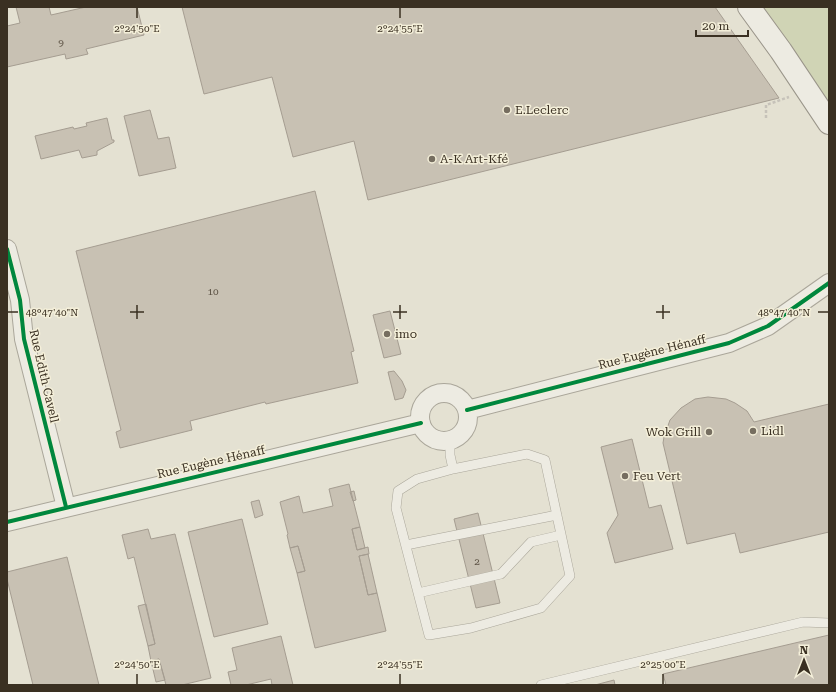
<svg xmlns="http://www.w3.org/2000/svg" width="836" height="692" font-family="'Roboto Serif',serif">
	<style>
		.green { fill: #d0d4b5 }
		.building { fill: #c8c1b3; stroke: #a59d91 }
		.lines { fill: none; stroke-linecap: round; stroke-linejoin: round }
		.service-casing { stroke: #aaa69a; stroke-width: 10 }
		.minor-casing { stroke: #aaa69a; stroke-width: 20 }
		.secondary-casing { stroke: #9a958a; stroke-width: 24 }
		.path { stroke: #c6c2b9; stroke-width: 2.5; stroke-dasharray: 3 2; stroke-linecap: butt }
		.service { stroke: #edebe2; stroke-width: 9 }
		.minor { stroke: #edebe2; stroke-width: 18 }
		.secondary { stroke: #edebe2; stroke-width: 22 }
		.cycleway-casing { stroke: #f4efd9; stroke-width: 6 }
		.cycleway { stroke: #00873e; stroke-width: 4 }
		.ticks { fill: none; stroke: #3a3022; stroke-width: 1.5 }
		.poi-dot { fill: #766e60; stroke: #f4efd9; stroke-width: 1.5 }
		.labels { text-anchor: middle; stroke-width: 3; stroke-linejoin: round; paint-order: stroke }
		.number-label { font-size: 10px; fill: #5e5446 }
		.poi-label { font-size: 12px; fill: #3a3022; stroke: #f4efd9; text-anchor: start }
		.street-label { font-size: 12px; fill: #3a3022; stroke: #f4efd9 }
		.ticks-label { font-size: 10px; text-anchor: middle; fill: #3a3022; stroke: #f4efd9; stroke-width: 3; stroke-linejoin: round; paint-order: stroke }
	</style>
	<rect width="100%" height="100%" fill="#e4e1d2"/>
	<!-- green -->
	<path class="green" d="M759,7H829V113Z"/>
	<!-- building -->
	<path class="building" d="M16,7H49L51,15L86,7H137L144,35L86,49L88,54L66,59L65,54L7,67V26L20,23Z
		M182,7H715L779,98L368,200L354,141L293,157L272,77L204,94Z
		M150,110L158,139L169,137L176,168L139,176L124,116Z
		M107,118L112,140H114V142L97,151V155L82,158L79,150L41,159L35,136L73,127L74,129L87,126L86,123Z
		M315,191L354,351L351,352L358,383L266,404L265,402L190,421L192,430L120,448L116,432L121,430L76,251Z
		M390,311L401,354L384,358L373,315Z
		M394,371L402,381L406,390L403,398L395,400L388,372Z
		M708,397L726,399L735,403L747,411L754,422L829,404V532L740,553L735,533L687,544L663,443L664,437L670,420L681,408L695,399Z
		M632,439L649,508L661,505L673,549L615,563L607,533L618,515L601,447Z
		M349,484L360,527L352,529L357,550L368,547L369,554L359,556L368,595L377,593L386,631L315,648L297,573L305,571L298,546L290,548L287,535L288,534L280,502L299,496L303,513L333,506L329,489Z
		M354,491L356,500L353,501L350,492Z
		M259,500L263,515L255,518L251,502Z
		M478,513L500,603L476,608L454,519Z
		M242,519L268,624L214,637L188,532Z
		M360,527L365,548L357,550L352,529Z
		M148,529L151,539L175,534L211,678L182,685H166L159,659L151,661L148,646L155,644L134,557L128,559L122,535Z
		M298,546L305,571L297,573L290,548Z
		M368,554L377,593L368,595L359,556Z
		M67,557L99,685H33L7,579V572Z
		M146,604L155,644L148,646L138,606Z
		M829,635V685H666L663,674Z
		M281,636L293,685H272L271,679L246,685H231L228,672L237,670L232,648Z
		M159,659L165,680L156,682L151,661Z
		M614,680L615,685H595Z"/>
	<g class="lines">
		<!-- service casing -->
		<g class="service-casing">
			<path id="service" d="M450,440V455L453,469
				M527,454L545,460L570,576L541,608L471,628L429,635L396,508L398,491L417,479L453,469Z
				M406,545L557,515
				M418,593L501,574L531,542L561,535
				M541,685L803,622L829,623"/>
		</g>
		<!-- minor casing -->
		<g class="minor-casing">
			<path id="minor" d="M7,249L20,300L24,339L66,507
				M420 417a24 24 0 1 1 48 0a24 24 0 1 1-48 0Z
				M467,410L729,343L768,326L829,283
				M7,522L421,423"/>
		</g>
		<!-- secondary casing -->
		<g class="secondary-casing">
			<path id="secondary" d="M749,7L781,51L829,123"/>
		</g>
		<!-- path -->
		<path class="path" d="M766,118V105L789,97"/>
		<!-- service -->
		<use href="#service" class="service"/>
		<!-- minor -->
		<use href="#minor" class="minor"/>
		<!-- secondary -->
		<use href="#secondary" class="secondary"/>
		<!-- cycleway casing -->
		<g class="cycleway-casing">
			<path id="cycleway" d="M7,249L20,300L24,339L66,507
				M467,410L729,343L768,326L829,283
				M7,522L421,423"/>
		</g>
		<!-- cycleway -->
		<use href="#cycleway" class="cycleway"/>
	</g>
	<!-- ticks -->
	<path class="ticks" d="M137,8V18M400,8V18M137,305V319M400,305V319M663,305V319M8,312H18M130,312H144M393,312H407M656,312H670M818,312H828M137,674V684M400,674V684M663,674V684"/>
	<!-- markers -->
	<g class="poi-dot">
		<circle cx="507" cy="110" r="4"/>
		<circle cx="432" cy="159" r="4"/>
		<circle cx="387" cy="334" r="4"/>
		<circle cx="753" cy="431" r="4"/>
		<circle cx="709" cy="432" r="4"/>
		<circle cx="625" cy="476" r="4"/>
	</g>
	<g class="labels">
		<!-- number labels -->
		<g class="number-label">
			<text x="61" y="46">9</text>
			<text x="213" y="295">10</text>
			<text x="477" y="565">2</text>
		</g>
		<!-- poi labels -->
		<g class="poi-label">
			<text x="515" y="114">E.Leclerc</text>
			<text x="440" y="163">A-K Art-Kfé</text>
			<text x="395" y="338">imo</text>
			<text x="761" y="435">Lidl</text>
			<text x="701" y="436" text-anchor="end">Wok Grill</text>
			<text x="633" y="480">Feu Vert</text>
		</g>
		<!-- street labels -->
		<g class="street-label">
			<text transform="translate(652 352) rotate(-14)" y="4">Rue Eugène Hénaff</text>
			<text transform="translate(44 376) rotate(77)" y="4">Rue Edith Cavell</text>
			<text transform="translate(211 462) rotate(-13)" y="4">Rue Eugène Hénaff</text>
		</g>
	</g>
	<g class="ticks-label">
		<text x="137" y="32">2°24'50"E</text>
		<text x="400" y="32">2°24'55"E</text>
		<text x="52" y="316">48°47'40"N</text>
		<text x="784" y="316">48°47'40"N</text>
		<text x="137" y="668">2°24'50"E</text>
		<text x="400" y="668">2°24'55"E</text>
		<text x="663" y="668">2°25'00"E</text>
	</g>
	<!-- border -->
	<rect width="836" height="692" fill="none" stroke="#3a3022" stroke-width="16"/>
	<!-- north arrow -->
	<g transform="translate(804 660)" stroke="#f4efd9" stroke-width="3" paint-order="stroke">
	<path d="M0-3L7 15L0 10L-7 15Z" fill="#3a3022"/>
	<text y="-6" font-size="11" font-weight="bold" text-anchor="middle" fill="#3a3022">N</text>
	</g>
	<!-- scale -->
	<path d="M696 30v6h52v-6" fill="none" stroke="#3a3022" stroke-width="2"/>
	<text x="702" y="30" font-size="12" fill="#3a3022" stroke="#f4efd9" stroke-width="3" paint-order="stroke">20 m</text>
</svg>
